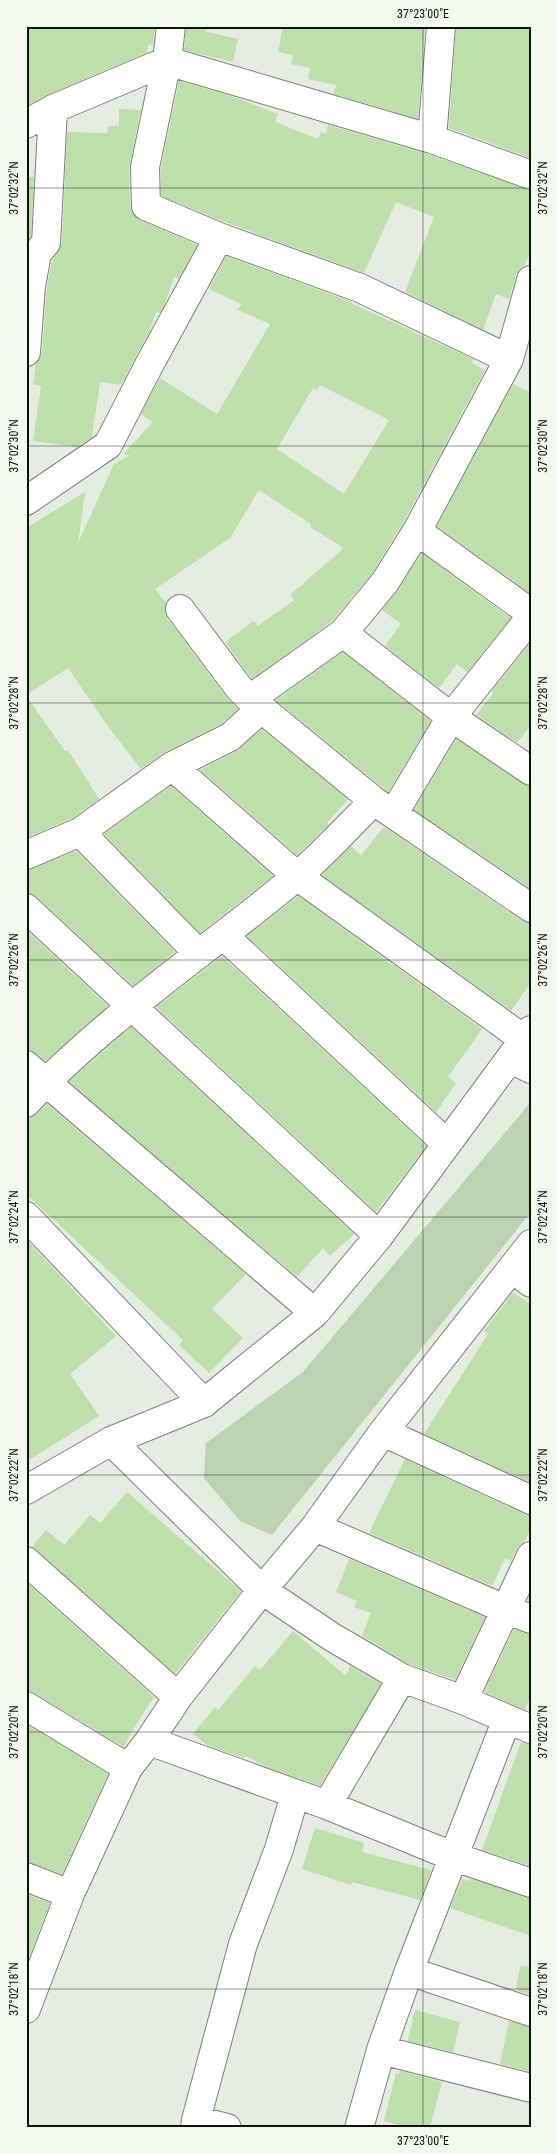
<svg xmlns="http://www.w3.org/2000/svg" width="557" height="2154" font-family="'Roboto Condensed',sans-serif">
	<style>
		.green { fill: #bbd3af }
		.building { fill: #bddfaa; fill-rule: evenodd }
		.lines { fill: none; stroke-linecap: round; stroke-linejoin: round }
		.minor-casing { stroke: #7b8178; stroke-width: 30 }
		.minor { stroke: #fff; stroke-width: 28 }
		.ticks { fill: none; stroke: #0f110d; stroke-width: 1; stroke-opacity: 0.45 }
		.neatline { fill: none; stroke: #0f110d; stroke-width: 2 }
		.ticks-label { font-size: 12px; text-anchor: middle; fill: #0f110d }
	</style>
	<rect width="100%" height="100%" fill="#e5ece2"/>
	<!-- green -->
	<path class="green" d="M531,1102V1212L272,1535L240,1521L204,1478L206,1443L303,1372Z"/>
	<!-- building -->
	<path class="building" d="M26,26H155L153,45L149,44L146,53L47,95L26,106Z
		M186,26H215L204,31L238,39L233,62L184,50Z
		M283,26L298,29L299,26H425L418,119L334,94L336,85L308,79L310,68L291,64L293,55L278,52Z
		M456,26H531V158L449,128Z
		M179,81L231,96L278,114L275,122L318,139L321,132L326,134L328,125L427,154L531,190V249L524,266L516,275L509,299L496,294L483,330L405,292L434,217L396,202L364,273L225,222L161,196V168Z
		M119,109L141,110L129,167L130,206L133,214L140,220L197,245L179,279L174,277L164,306L160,313L156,312L150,330L121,385L100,382L92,437L77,447L33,441L41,386L33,384L36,363L42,353L47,286L52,260L58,253L62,244L67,132L107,133L108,126H119Z
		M26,177H34L31,237L26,242Z
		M226,256L352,302L351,303L473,359L472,363L485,370L403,523L372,573L332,621L252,679L225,642L254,621L258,626L294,600L290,595L344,548L310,527L311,524L259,490L230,538L155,589L166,603L165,611L167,618L226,697L238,709L221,724L165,752L141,769L107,725L68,668L26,695V528L85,492L78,543L114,464L130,455L123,454L153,422L141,414L160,378L217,414L270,324L238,310L241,304L209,289ZM320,385L389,420L344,494L277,449L313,388L317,390Z
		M513,384L531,393V594L437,526Z
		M421,553L511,618L467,672L457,664L439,688L385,646L401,624L382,610L398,590Z
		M531,642V725L517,743L476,715L494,692L492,691Z
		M343,652L431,721L388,792L276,700Z
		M26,696L65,751L68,750L99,799L72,818L26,838Z
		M262,729L348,799L327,823L329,825L297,855L200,770L237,751Z
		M456,739L531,788V889L414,810Z
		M171,786L273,876L200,933L104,834Z
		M384,827L522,921L531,923V982L511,1011L322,875L351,846L361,855Z
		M76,851L175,952L133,986L37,897L26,893V870Z
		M298,896L482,1029L448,1077L456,1083L436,1112L247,936Z
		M26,930L108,1006L46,1061L36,1053L26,1050Z
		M222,956L426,1146L376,1212L156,1007Z
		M131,1027L354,1234L330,1256L323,1248L297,1277L69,1082Z
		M47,1104L246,1274L212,1309L243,1338L209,1373L179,1345L183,1340L26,1194V1118L37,1114Z
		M26,1239L116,1336L70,1374L99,1416L26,1462Z
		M513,1293L531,1304V1483L424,1434L488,1334L484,1331Z
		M405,1459L524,1514L531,1515V1527L524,1543L517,1549L511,1561L505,1558L492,1586L369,1533Z
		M127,1492L241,1591L175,1674L32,1547L46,1530L64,1545L90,1515L100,1523Z
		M349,1559L485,1617L455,1680L409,1664L362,1636L371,1613L354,1607L357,1601L336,1592Z
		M26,1582L154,1697L132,1731L124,1747L34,1693L26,1690Z
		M514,1629L531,1634V1696L525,1710L484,1692Z
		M293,1631L346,1676L350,1666L381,1684L320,1786L267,1767L246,1756L244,1758L207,1745L193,1734L215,1707L218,1710L255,1666L260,1670Z
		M26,1724L108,1774L62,1874L26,1862Z
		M521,1742L531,1744V1866L482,1850Z
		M315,1828L364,1843L362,1852L431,1870L420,1900L352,1882L351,1885L302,1869Z
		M462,1879L471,1881V1879L531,1898V1936L450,1908Z
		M26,1894L50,1903L26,1965Z
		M520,1966L531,1967V1995L516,1990Z
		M415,2010L460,2022L453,2052L408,2041Z
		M509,2021L531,2027V2072L500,2064Z
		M400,2071L442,2082L430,2128H408L384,2121L396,2073L399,2074Z"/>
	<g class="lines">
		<!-- minor casing -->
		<g class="minor-casing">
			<path id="minor" d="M26,124L53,109L167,61L171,26
				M432,139L441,26
				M26,352L31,286L37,253L46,243L53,109
				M509,359L360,288L219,237L146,206L145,167L167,61L432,139L531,175
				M26,501L108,445L148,367L219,237
				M417,531L509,359L531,280
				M180,609L239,688L250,699L374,801L531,908
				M343,633L451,717L531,771
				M250,699L343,633L385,582L417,531L531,613
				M172,766L297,876L525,1040
				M394,813L451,717L531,617
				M80,832L199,954
				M26,855L80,832L172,766L230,737L262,708
				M26,908L379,1236
				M223,935L447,1144
				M511,1059L531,1069
				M26,1065L315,1313
				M26,1103C107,1017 206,952 296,877C324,854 348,826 374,801
				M26,1216L204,1403
				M512,1268L531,1283
				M383,1432L531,1500
				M111,1441L262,1590L332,1637L402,1678L463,1700L531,1729
				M26,1490L111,1441L204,1403L315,1313L379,1236L531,1030
				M315,1527L505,1609L531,1619
				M26,1561L178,1697
				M463,1700L531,1556
				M26,1706L128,1768
				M149,1741L327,1805L452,1856L531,1883
				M327,1805L402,1678
				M26,1877L70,1894
				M409,1971L531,2012
				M26,2009L70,1894L128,1768L149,1741L178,1697L262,1590L315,1527L383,1432L531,1244
				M381,2050L531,2088
				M196,2120L227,2128
				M195,2128L196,2120L243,1944L279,1849L295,1795
				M359,2128L381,2050L409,1971L507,1719"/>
		</g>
		<!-- minor -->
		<use href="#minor" class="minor"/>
	</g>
	<!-- ticks -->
	<path class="ticks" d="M423,26V2128M26,188H531M26,446H531M26,703H531M26,960H531M26,1217H531M26,1475H531M26,1732H531M26,1989H531"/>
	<!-- border -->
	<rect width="557" height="2154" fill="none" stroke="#f3f9ef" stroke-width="55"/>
	<rect x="28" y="28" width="502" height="2098" class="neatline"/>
	<g class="ticks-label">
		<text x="423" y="18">37°23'00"E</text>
		<text transform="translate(14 188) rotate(-90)" y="4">37°02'32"N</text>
		<text transform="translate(543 188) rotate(-90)" y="4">37°02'32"N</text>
		<text transform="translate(14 446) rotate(-90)" y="4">37°02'30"N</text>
		<text transform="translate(543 446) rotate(-90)" y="4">37°02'30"N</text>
		<text transform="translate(14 703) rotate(-90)" y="4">37°02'28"N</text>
		<text transform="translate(543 703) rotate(-90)" y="4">37°02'28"N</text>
		<text transform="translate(14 960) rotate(-90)" y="4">37°02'26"N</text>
		<text transform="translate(543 960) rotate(-90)" y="4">37°02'26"N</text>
		<text transform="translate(14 1217) rotate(-90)" y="4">37°02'24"N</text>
		<text transform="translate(543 1217) rotate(-90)" y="4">37°02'24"N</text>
		<text transform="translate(14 1475) rotate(-90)" y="4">37°02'22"N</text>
		<text transform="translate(543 1475) rotate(-90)" y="4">37°02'22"N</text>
		<text transform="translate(14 1732) rotate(-90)" y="4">37°02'20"N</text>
		<text transform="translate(543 1732) rotate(-90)" y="4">37°02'20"N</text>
		<text transform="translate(14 1989) rotate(-90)" y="4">37°02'18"N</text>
		<text transform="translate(543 1989) rotate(-90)" y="4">37°02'18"N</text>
		<text x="423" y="2145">37°23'00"E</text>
	</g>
</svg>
